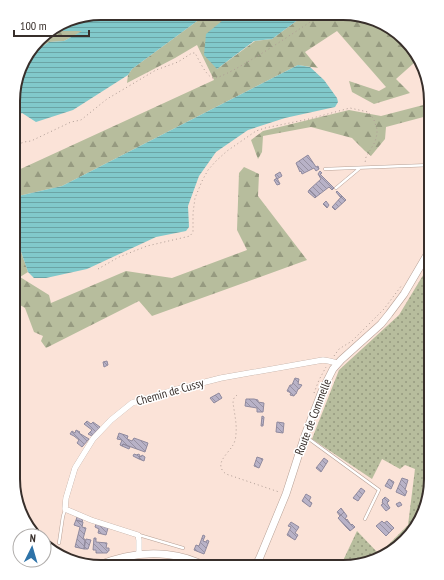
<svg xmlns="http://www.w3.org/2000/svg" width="444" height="580" font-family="'PT Sans Narrow',sans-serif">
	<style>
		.green { fill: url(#green-dots) }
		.forest { fill: url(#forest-firs) }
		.water { fill: url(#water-rules) }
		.building { fill: url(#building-back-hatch); stroke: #908a9e }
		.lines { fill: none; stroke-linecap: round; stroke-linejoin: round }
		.service-casing { stroke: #b7a196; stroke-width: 3.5 }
		.minor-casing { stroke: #b7a196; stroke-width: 6 }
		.tertiary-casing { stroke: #b7a196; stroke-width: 8 }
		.path { stroke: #ae9c94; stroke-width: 1; stroke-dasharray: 1 3; stroke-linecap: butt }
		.service { stroke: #fff; stroke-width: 2.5 }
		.minor { stroke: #fff; stroke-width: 5.5 }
		.tertiary { stroke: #fff; stroke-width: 7 }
		.labels { text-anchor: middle; stroke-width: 3; stroke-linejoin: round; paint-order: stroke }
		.street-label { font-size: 12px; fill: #382f2b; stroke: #fff }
		.rim { fill: none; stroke: #382f2b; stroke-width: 2 }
	</style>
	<defs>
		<pattern id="green-dots" width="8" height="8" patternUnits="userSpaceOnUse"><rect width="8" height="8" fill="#b7bd9d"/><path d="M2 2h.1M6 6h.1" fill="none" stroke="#969a80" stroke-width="1.8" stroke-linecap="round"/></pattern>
		<pattern id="forest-firs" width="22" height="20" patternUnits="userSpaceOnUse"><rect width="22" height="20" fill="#b7bd9d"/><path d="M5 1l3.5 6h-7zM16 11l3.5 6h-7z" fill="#969a80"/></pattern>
		<pattern id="water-rules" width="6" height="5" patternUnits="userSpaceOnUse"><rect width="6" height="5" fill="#81c9cb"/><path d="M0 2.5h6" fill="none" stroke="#6ba4a5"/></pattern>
		<pattern id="building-back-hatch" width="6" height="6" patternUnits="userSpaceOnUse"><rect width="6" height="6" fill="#b8b2c7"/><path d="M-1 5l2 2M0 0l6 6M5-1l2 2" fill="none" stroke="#9791a2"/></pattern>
	</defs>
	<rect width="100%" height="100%" fill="#fbe3d8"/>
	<!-- green -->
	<path class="green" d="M431,262V485L416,528L382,558L343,567H340L357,531L379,554L408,525L415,469L405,465L400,469L382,459L372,479L312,439L339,370L399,315Z"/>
	<!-- forest -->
	<path class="forest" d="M306,14H355L392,28L414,53V63L396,79L410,93L374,104L352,92L349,81L379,91L386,87L337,31L305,52L318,68L298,65L62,186L14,197V172L214,80L197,45L175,58L127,83L128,75L132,69L204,16H228L217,69L255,41L272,39Z
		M50,31H83L64,41L49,42L24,59L43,35Z
		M431,103V115L386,127L385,139L371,156L365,151L352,138L311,127L263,136L262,152L258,159L251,140L263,131L349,110L381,116Z
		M244,167L259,174L258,196L307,260L152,316L139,301L46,348L41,341L43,336L34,332L25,308L20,305L13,284L14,231L28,272L20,277L49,295L51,303L126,271L172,278L247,250L237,230L239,173Z"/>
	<!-- water -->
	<path class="water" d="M306,14L272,39L254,41L217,69L204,55L206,34L228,16Z
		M204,16L132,69L128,75L73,110L36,122L22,113L14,118V89L24,59L49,42L64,41L82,31H50L72,18Z
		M298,65L310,67L324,80L337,98L338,102L335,107L285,118L248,130L216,152L199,176L188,206L189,227L186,231L156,237L87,269L46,278H34L28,272L14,231V197L62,186Z"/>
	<!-- building -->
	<path class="building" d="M308,155L316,167L318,166L319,169L316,171L314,168L302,174L301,171L300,172L296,163Z
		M320,171L322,173L320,174L334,188L332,190L329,187L316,197L309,190L321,179L318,174Z
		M280,172L282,176L277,179L275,175Z
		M277,178L280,184L277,185L274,180Z
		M309,190L316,197L315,198L308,192Z
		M337,191L342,196L341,198L336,192Z
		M342,196L346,200L335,210L332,207Z
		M326,201L329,205L327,208L323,204Z
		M107,361L108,365L104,367L103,362Z
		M295,378L299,379L298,384L302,385L299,389H298L296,394H295L294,396L290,395L291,393L287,391L290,385H292Z
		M219,393L222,398L214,403L210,398Z
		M246,399H254L258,400V402L264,403L263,412H257V408L245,406Z
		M262,416L264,417L263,426H261Z
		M87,421L91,424L93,422L100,427L92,436L88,434L92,430L84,424Z
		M277,422L284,423L283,433L276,432Z
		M76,430L80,432L79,433L89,439L82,447L77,443L79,440L74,436L70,434L72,431L75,433Z
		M119,433L128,436L127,439L132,441L134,438L148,443L145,452L123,444L122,446L120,445L122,440L117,439Z
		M123,444L130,447L129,449L122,446Z
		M134,454L137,455L138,454L140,455L139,459L133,456Z
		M142,455L145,457L144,461L139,459L140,456L141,457Z
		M257,457L263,459L259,468L254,466Z
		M324,458L328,461L321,472L316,468Z
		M402,478L408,480L405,490L407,491L405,496L396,492Z
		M389,479L394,482L391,489L385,486Z
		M361,488L365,491L358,501L353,498Z
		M306,494L311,497L309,501L312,503L310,507L302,501Z
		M385,497L389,500V501L387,503L390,508L386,511L381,505L383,504L382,502L383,501L382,500Z
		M400,502L402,505L398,507L396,504Z
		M341,508L344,512L340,516L337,512Z
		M344,512L347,516L345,519L346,520L347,519L351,525L352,524L355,527L350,531L346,527L338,518Z
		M77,517L83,519L82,522L76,520Z
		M76,520L83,522L82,527L86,528L83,539H85L84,549L75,547L80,527L74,525Z
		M382,521L384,523L387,521L394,528L386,536L376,526Z
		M291,522L299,527L295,533L298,535L295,540L287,535L291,527L288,526Z
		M96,524L108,528L106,535L98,533L99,529L95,527Z
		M203,535L205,536L203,541L206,542L207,540L209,541L204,554L194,550L196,545L199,546Z
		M94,538H96V542L107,543L106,548H109V551H108L107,553H96V550H93Z
		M86,539L91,540L88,549H84Z
		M281,562L285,565L284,567H277Z"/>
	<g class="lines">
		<!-- service casing -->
		<g class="service-casing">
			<path id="service" d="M325,169L431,165
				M336,188L360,168
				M305,436L379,490L365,519
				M139,535L183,548
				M59,543L63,516L65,510"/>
		</g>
		<!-- minor casing -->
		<g class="minor-casing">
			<path id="minor" d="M139,555V540L138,535L91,520L65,509L66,498L75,468L93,439L111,420L132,403L174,390L221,378L323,360L329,361L337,363"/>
		</g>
		<!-- tertiary casing -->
		<g class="tertiary-casing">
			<path id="tertiary" d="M95,566C105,563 115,559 125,557C152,551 182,553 207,567
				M255,567L260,557L286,494L305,435L322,391L333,369L341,360L381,324L389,314L404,294L431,248"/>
		</g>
		<!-- path -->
		<path class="path" d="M14,146L24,142L31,141L71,122L81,120L107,99L156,70L178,62L192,53H195C199,60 206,76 213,78C225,80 307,24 322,14
			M429,242L431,239
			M98,269L119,257L147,246L190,236L193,232V213L195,198L202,181L208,170L216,161L227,151L256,131L265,128L309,119L350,108L368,112L371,115L374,120L377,129V134L375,142L366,157L365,163
			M13,312C15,306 15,302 13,295
			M334,356L339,349L352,341L384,309L402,285
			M314,393L319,380L326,367
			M237,395L234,398L233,402C234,412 237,423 236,433C236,437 235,442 233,445C228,454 213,464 226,474L279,492
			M54,553L57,546"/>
		<!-- service -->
		<use href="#service" class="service"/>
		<!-- minor -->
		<use href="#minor" class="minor"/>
		<!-- tertiary -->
		<use href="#tertiary" class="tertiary"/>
	</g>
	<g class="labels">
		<!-- street labels -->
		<g class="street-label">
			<text transform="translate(170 392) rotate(-16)" y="4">Chemin de Cussy</text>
			<text transform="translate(313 417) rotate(-69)" y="4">Route de Commelle</text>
		</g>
	</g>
	<!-- crop -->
	<path d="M0 0H444V580H0ZM101 20H343A81 81 0 0 1 424 101V479A81 81 0 0 1 343 560H101A81 81 0 0 1 20 479V101A81 81 0 0 1 101 20Z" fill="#fff" fill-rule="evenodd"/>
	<path class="rim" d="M101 20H343A81 81 0 0 1 424 101V479A81 81 0 0 1 343 560H101A81 81 0 0 1 20 479V101A81 81 0 0 1 101 20Z"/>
	<!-- north arrow -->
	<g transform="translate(32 548) rotate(5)"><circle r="19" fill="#ffffff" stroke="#afacaa"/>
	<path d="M0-3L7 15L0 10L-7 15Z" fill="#2e73a8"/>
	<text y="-6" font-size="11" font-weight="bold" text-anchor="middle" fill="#382f2b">N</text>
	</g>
	<!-- scale -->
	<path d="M14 30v6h75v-6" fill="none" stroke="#382f2b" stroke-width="2"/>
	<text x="20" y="30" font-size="12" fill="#382f2b" stroke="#ffffff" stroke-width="3" paint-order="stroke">100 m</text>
</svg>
